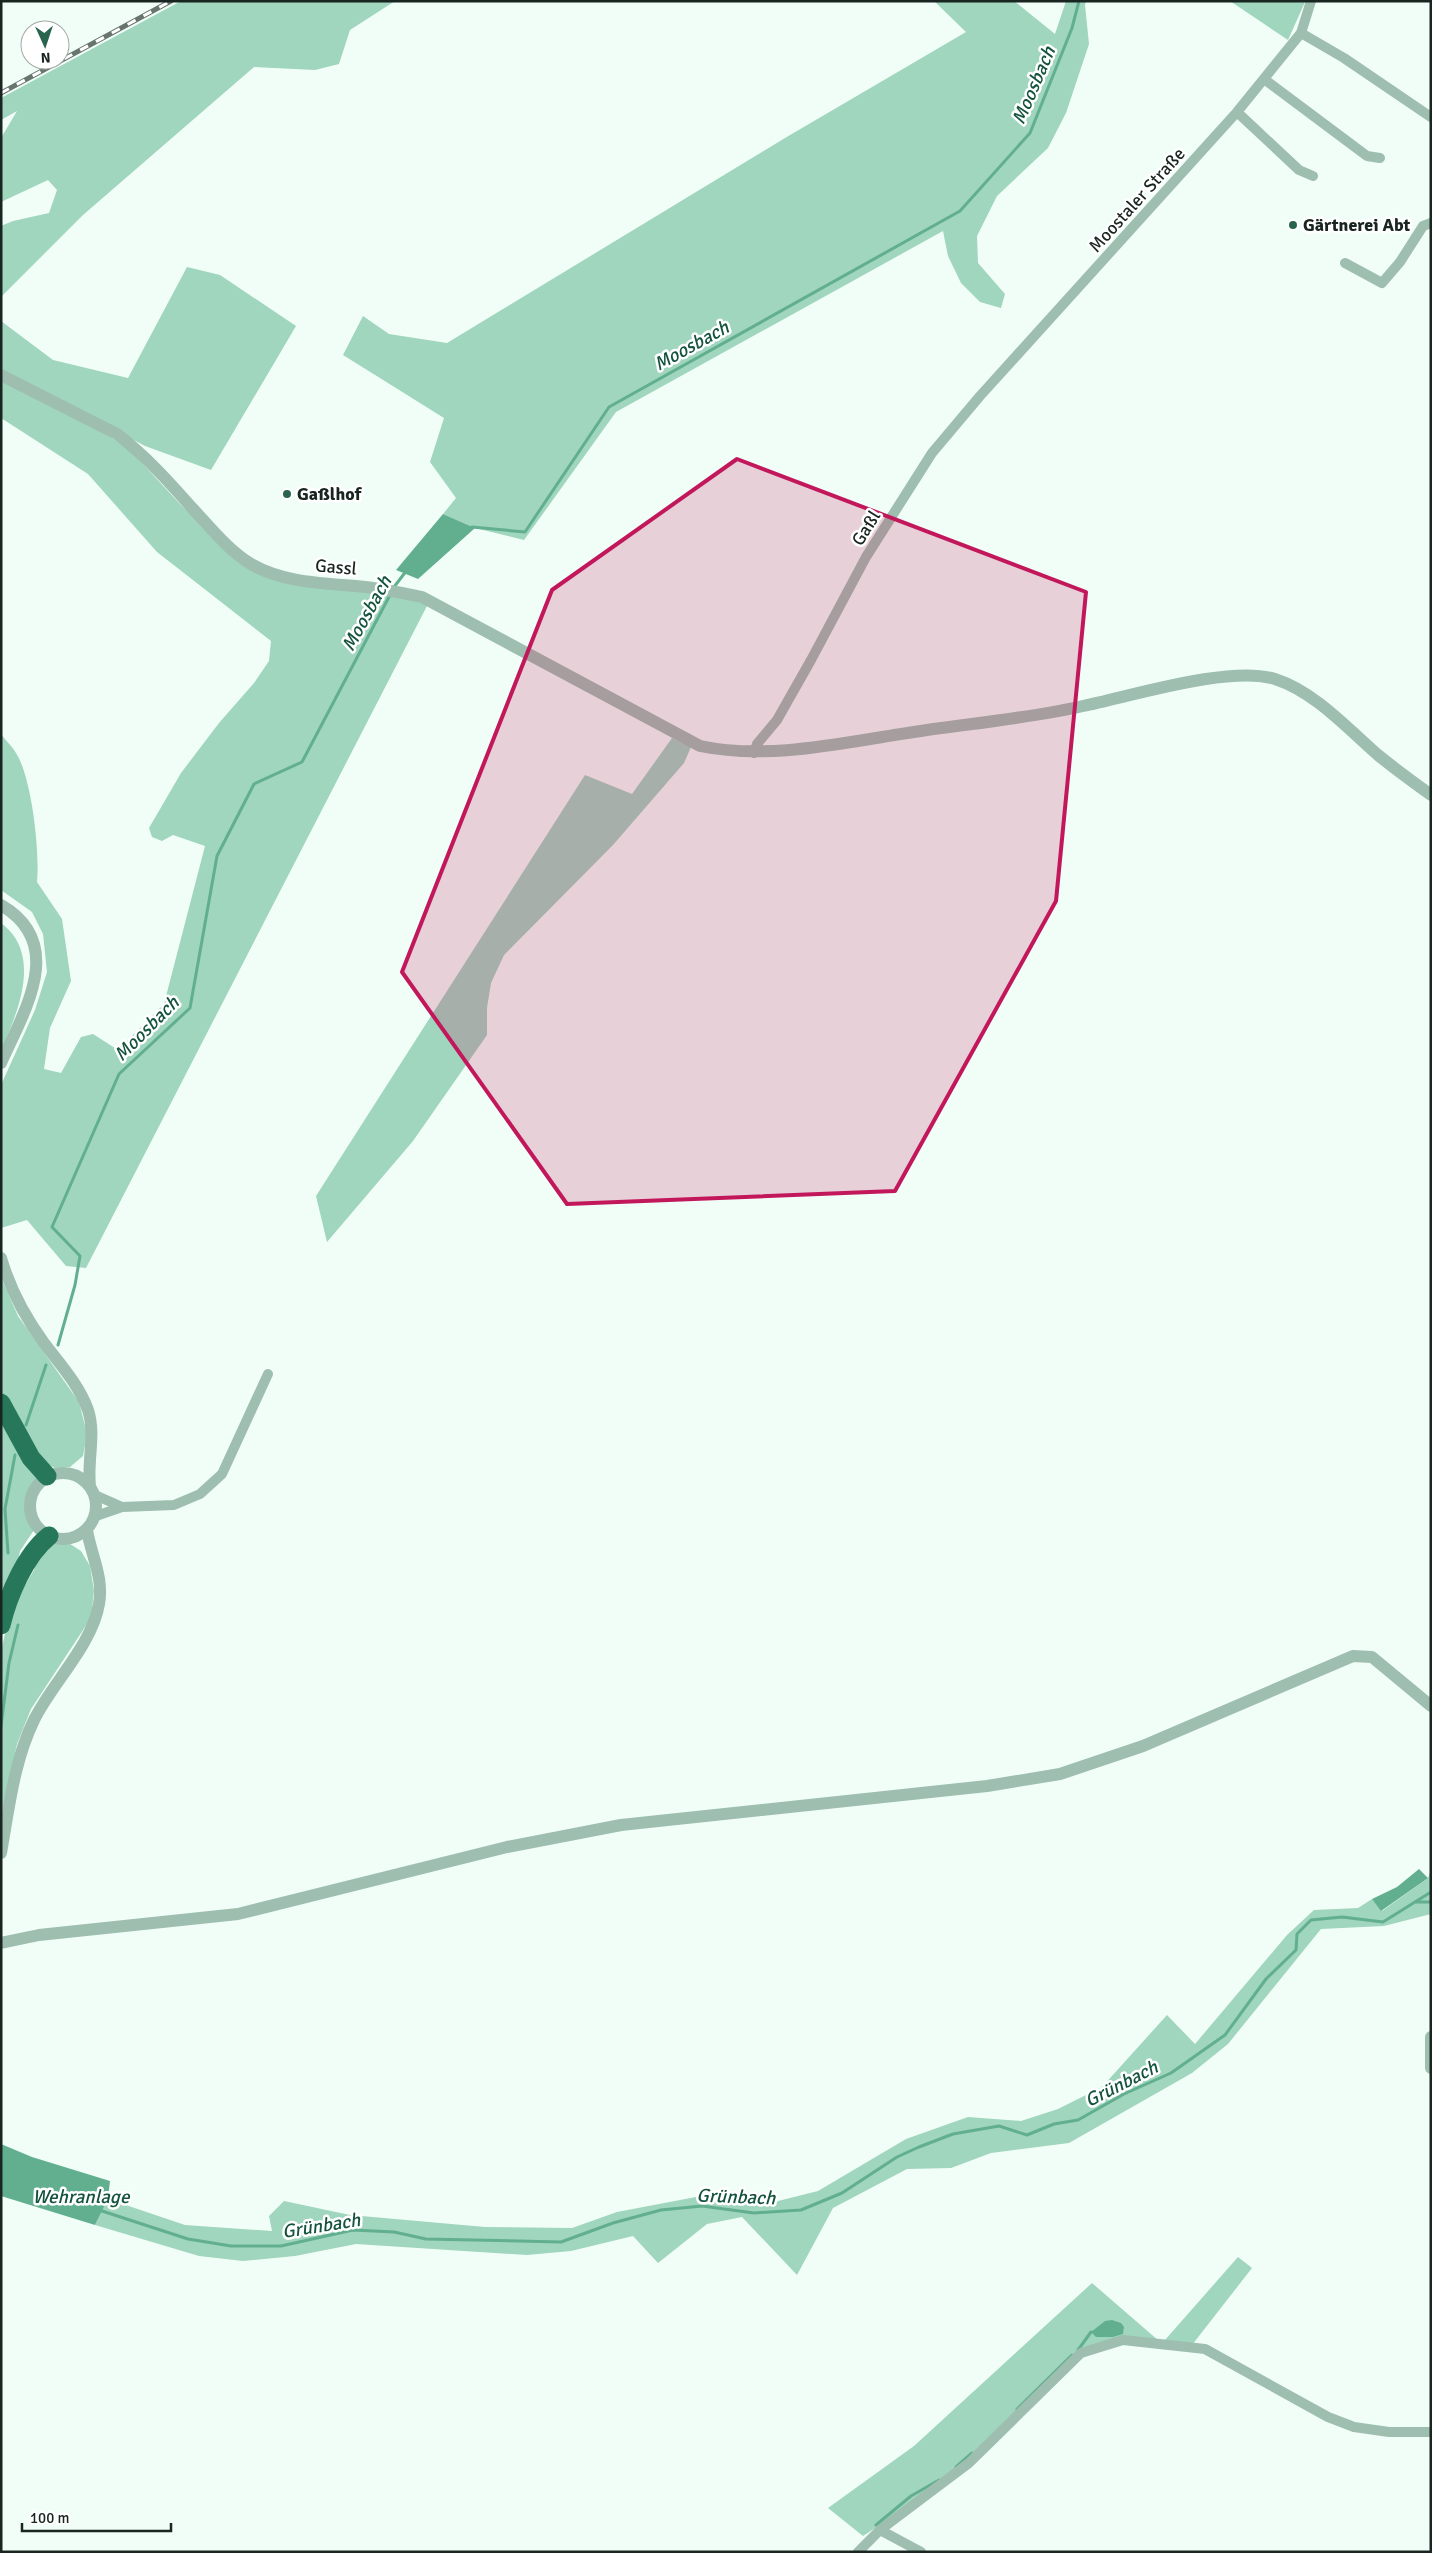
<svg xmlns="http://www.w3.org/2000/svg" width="1432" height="2553" font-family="Signika,sans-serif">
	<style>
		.green { fill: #a0d5be }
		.water { fill: #62af90 }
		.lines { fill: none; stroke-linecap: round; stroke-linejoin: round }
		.stream { stroke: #62af90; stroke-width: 3 }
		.minor { stroke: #9ebeaf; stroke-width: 10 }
		.tertiary { stroke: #9ebeaf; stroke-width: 12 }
		.motorway { stroke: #27785b; stroke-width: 19 }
		.rail-casing { stroke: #68756f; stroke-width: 5 }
		.rail { stroke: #fff; stroke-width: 3; stroke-dasharray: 9; stroke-linecap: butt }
		.marked { fill: #c2185b; fill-opacity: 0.2; stroke: #c2185b; stroke-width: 4; stroke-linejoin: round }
		.poi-dot { fill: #29644e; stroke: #fff; stroke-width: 2 }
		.labels { text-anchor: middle; stroke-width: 5; stroke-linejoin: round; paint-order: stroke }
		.street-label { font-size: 18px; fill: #192520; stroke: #fff }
		.poi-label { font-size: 18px; font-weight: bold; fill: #192520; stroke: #fff; text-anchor: start }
		.water-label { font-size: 19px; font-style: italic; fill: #14533e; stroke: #fff }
	</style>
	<rect width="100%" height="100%" fill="#f1fef8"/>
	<!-- green -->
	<path class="green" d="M181,1H395L350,30L339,64L315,70L254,67L83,215L1,297V226L13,221L49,213L57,190L48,180L1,202V138L17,111L1,120V98Z
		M934,1H1014L1055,34L1066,1H1086L1085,5L1089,44L1066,113L1048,148L997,196L977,236L978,263L1005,294L1001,308L980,302L961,283L948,256L943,231L616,412L524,540L475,528L443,514L456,498L430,462L444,418L343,355L363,316L389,334L447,343L785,138L966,32Z
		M1230,1H1303L1305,2L1288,40Z
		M187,267L220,275L296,326L211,470L145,446L1,370V321L53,360L128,378Z
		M1,380L95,427L129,449L180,504L226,549L267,576L396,594L428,604L86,1268L66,1266L27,1220L1,1228V1085L35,1010L47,972L43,934L32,912L1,890V734C6,741 12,746 16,753C32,778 40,853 37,882L62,919L71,981L50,1028L44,1069L61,1073L81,1037L93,1034L118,1050L164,1004L205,846L173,835L162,841L152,837L149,828L181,773L219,723L254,683L269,661L271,641L157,552L88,474L1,418Z
		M672,738L691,747L684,763L613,845L504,955L491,983L487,1008V1035L413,1141L327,1242L316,1196L585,775L632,794Z
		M1,923C43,954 18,1012 1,1050Z
		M1,1278L18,1316L79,1402L87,1434L83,1456L70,1467L55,1468L43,1463L3,1397L1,1391Z
		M1,1415L39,1476C23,1494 21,1510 34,1530L20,1551L16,1572L1,1605Z
		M67,1542L81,1551L90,1566L94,1591L91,1618L31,1709L17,1744L1,1815V1652L10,1610L34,1570L36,1553L47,1543Z
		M1431,1870V1914L1384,1926L1321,1929L1228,2044L1192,2073L1069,2143L991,2153L951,2168L907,2169L833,2208L797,2275L742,2217L707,2224L658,2263L633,2236L571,2251L527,2255L356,2244L295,2256L243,2261L199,2256L95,2225L108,2199L185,2225L272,2231L269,2216L284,2201L350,2215L485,2227L572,2228L617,2212L701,2196L770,2203L818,2191L906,2139L968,2117L1021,2121L1058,2109L1102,2087L1167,2015L1195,2044L1287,1935L1314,1910L1358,1908L1372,1899L1382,1911L1428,1878Z
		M1238,2257L1252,2268L1192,2345L1165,2340Z
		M1092,2283L1159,2341L1121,2339L1081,2348L967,2462L904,2509L863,2536L828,2508L914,2446Z"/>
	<!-- water -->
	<path class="water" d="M443,514L475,528L418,579L396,570Z
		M1419,1869L1428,1878L1381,1911L1372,1899L1397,1887Z
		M1,2144L32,2157L110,2181L108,2199L95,2225L1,2196Z
		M1112,2320L1121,2323L1124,2327L1123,2334L1113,2337H1096L1091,2332L1105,2321Z"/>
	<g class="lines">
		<!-- stream -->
		<path class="stream" d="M472,527L525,532L609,407L960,211L1030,133L1072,28L1079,1
			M394,587L407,570
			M58,1345L75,1285L80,1256L52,1227L119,1074L190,1008L217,856L254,784L302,762L390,595
			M26,1425L46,1365
			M8,1553L5,1509L15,1455
			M1,1726L9,1663L18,1625
			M1416,1902H1431
			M99,2210L188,2239L231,2246H281L353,2230L394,2232L426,2239L561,2242L613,2223L661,2210L702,2206L754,2213L801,2210L842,2193L897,2157L919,2147L953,2134L999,2126L1027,2135L1054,2124L1078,2120L1124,2094L1171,2073L1225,2035L1266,1979L1296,1950L1297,1934L1311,1920L1342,1917L1383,1922L1431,1892
			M1078,2350L1091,2332
			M1017,2409L1072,2355
			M956,2467L972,2453
			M876,2525L911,2496L939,2480"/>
		<!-- minor -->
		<path class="minor" d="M1301,33L1344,58L1431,117
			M1264,79L1367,156L1380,158
			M1237,112L1299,170L1313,176
			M1345,263L1382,283L1400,262L1423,226L1431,223
			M754,753L757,744L777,720L811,660L866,557L932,453L980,396L1237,112L1301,33L1311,1
			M95,1495L122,1507
			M96,1516L122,1507L174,1505L200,1494L222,1474L268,1374
			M880,2530L921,2552
			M858,2552L880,2530L969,2463L1081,2353L1123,2340L1205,2349L1328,2417L1354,2427L1389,2432H1431"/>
		<!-- tertiary -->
		<path class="tertiary" d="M1,375L117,434C145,455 170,483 193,509C211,528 228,550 251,564C286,584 326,583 365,587C384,589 403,593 422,597L700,746C772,761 849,741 921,731C975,723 1030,718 1083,706C1132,696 1230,665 1275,679C1315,692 1347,728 1378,755C1395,769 1413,782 1431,795
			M1,905C68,944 23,1013 1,1063
			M1,1258C10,1289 25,1317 44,1343C60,1364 79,1385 88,1410C96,1435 87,1460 90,1486
			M30 1506a33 33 0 1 1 66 0a33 33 0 1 1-66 0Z
			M1,1853C9,1808 14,1761 34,1720C53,1682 92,1645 99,1604C104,1578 91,1555 87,1530
			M1,1943L39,1935L238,1914L507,1847L621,1825L987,1786L1060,1774L1143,1746L1353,1656L1372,1657L1431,1706
			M1431,2037V2068"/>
		<!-- motorway -->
		<path class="motorway" d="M1,1403L31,1458L47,1476
			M1,1625C8,1596 25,1555 49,1536"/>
		<!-- rail casing -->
		<g class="rail-casing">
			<path id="rail" d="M1,93L171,1"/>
		</g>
		<!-- rail -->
		<use href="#rail" class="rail"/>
	</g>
	<!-- marked area -->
	<path class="marked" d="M737,459L1086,592L1056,901L895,1191L567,1204L402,972L552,590Z"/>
	<!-- markers -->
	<g class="poi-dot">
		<circle cx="1293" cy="225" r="5"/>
		<circle cx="287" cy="494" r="5"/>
	</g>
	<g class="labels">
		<!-- street labels -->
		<g class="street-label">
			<text transform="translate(1137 200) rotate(-48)" y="6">Moostaler Straße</text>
			<text transform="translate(866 528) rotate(-58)" y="6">Gaßl</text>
			<text transform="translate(336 567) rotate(5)" y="6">Gassl</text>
		</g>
		<!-- poi labels -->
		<g class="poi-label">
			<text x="1303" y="231">Gärtnerei Abt</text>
			<text x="297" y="500">Gaßlhof</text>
		</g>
		<!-- water labels -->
		<g class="water-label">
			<text transform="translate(1033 85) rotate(-67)" y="7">Moosbach</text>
			<text transform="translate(691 345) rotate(-29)" y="7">Moosbach</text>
			<text transform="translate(366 613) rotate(-61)" y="7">Moosbach</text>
			<text transform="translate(146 1028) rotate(-45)" y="7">Moosbach</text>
			<text transform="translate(1121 2083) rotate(-27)" y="7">Grünbach</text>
			<text x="81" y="2203">Wehranlage</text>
			<text transform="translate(736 2196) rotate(2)" y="7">Grünbach</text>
			<text transform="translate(321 2225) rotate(-9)" y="7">Grünbach</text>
		</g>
	</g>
	<!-- border -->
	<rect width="1432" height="2553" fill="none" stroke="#192520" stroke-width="5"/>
	<!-- north arrow -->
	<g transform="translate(45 45) rotate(177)"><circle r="24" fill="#ffffff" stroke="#a3a8a6"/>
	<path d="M0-4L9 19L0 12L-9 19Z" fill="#29644e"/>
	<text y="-8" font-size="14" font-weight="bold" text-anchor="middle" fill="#192520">N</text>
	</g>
	<!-- scale -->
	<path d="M22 2523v8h149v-8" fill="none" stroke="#192520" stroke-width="2.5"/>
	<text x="30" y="2523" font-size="15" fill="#192520" stroke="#ffffff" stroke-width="4" paint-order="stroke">100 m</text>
</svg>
